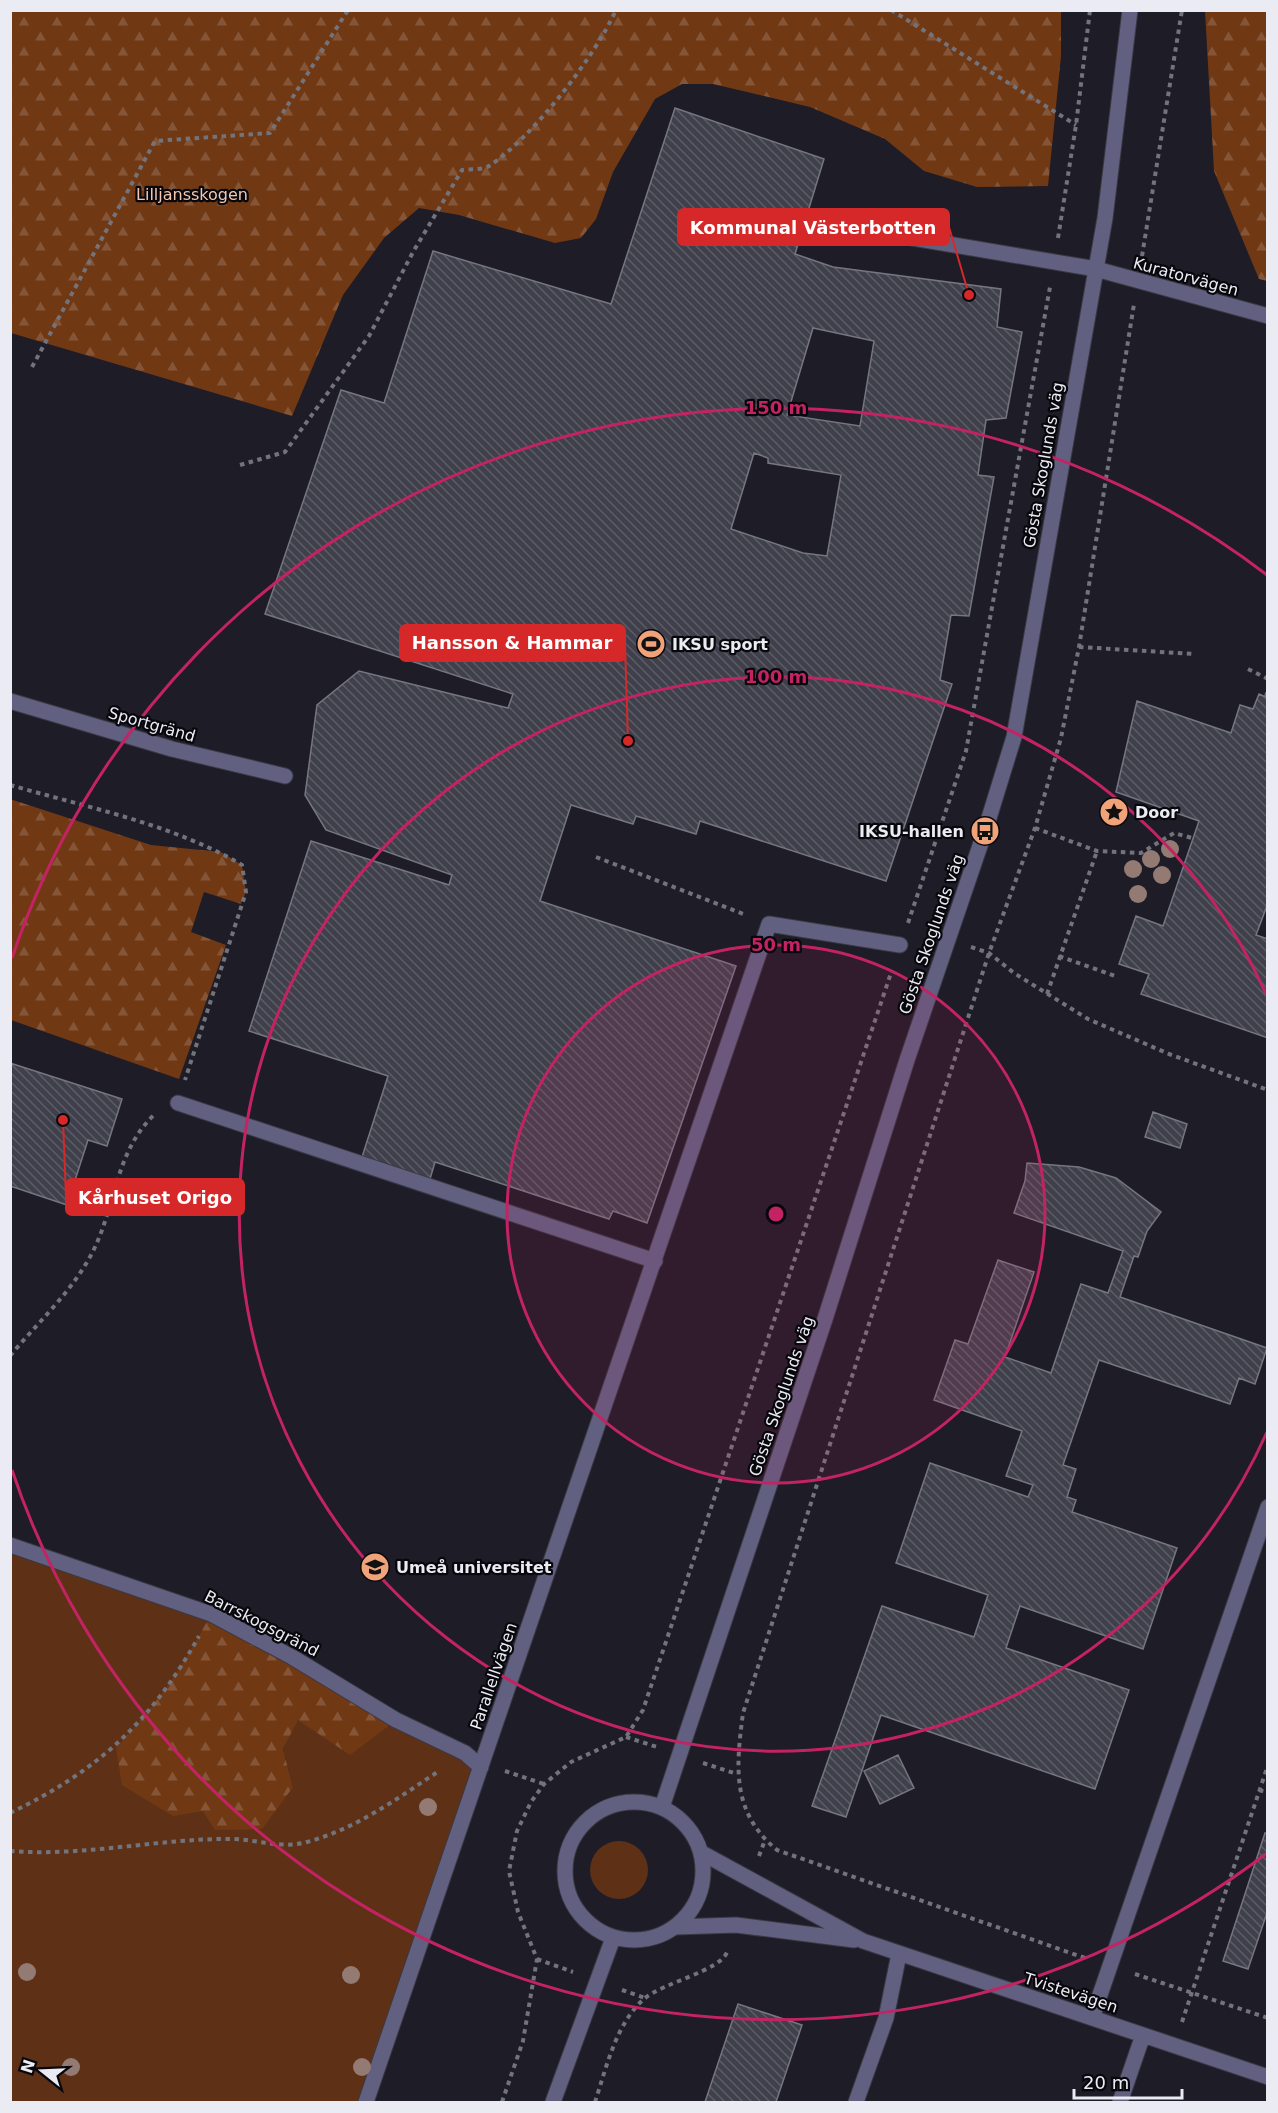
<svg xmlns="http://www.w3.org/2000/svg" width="1278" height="2113" font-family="'DejaVu Sans',sans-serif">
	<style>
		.green { fill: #5e3117 }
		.forest { fill: url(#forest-firs) }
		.building { fill: url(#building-back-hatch); stroke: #767683; stroke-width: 1.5; fill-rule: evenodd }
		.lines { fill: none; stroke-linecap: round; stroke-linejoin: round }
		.minor-casing { stroke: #3a3944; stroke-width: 17 }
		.path { stroke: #73737c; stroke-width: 4; stroke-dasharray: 4.5 4.5; stroke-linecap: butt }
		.minor { stroke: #616081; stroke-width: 15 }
		.tree { fill: #937a73 }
		.ring { fill: none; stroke: #c42363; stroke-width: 3 }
		.labels { text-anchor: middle; stroke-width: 4.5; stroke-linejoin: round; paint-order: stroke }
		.park-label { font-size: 16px; fill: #f3c7b1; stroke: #07070c }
		.street-label { font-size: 16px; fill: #ebebf3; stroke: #07070c }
		.poi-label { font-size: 16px; font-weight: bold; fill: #ebebf3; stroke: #07070c; text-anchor: start }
		.centre { fill: #c42363; stroke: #07070c; stroke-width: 3 }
		.ring-label { font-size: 18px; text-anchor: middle; font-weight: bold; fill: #c42363; stroke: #07070c; stroke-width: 4.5; stroke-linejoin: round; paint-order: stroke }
		.leader { fill: none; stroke: #d62828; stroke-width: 2 }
		.callout-dot { fill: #d62828; stroke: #07070c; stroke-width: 2 }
		.callout { fill: #d62828; stroke: #d62828; stroke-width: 2 }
		.callout-label { font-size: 18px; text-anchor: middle; font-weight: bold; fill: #fff }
	</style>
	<defs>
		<pattern id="forest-firs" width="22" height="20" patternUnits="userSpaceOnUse" patternTransform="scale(1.5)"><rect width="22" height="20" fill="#713814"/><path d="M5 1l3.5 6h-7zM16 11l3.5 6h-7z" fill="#855537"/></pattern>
		<pattern id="building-back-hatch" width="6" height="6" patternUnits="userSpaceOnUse" patternTransform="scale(1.5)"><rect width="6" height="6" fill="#40404c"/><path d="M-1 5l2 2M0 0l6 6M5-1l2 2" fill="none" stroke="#5c5c66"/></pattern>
	</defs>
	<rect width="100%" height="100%" fill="#1d1c27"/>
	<!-- green -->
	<path class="green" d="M11,1545L211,1614C183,1665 157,1705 116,1747L293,1787L283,1749L298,1719L396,1720L481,1767L366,2102H11Z
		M590 1870a29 29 0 1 1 58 0a29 29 0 1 1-58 0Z"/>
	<!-- forest -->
	<path class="forest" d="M10,11H1061V56L1048,186L977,187L924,171L885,139L810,107L713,84H682L655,99L613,172L596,219L581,238L555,243L459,215L419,208L384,238L343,295L292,416L11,333Z
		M1205,11H1267V281L1259,279L1214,171Z
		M10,799L151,845L221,852L242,865L246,892L241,904L204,892L191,932L226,945L179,1079L11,1020Z
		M211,1614L396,1720L350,1755L298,1720L283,1749L293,1787L262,1829L215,1830L203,1811L173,1816L122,1785L116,1747C157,1705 183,1665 211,1614Z"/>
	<!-- building -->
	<path class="building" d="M675,108L824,159L795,254L833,267L1001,289L997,327L1022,332L1006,418L986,420L978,475L994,477L969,616L951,615L940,680L952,684L886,881L700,821L696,834L636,816L633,824L571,805L540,901L736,966L647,1223L613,1211L609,1219L435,1162L430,1179L362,1157L388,1076L249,1031L311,841L449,885L452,875L326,830L305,795L317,705L359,671L508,708L513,694L265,614L341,390L384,403L433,251L611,304ZM813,328L874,341L860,426L787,415ZM754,453L768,458V463L841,475L827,556L803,553L731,529Z
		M1259,694L1268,698V903L1256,935L1268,939V1038L1141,994L1149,974L1119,964L1136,916L1163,926L1199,821L1116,792L1137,701L1231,733L1240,705L1253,709Z
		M10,1063L122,1099L107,1146L88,1140L67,1205L10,1186Z
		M1153,1112L1187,1124L1180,1148L1145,1137Z
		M1027,1163L1079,1167L1116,1178L1161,1212L1147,1231L1138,1257L1134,1256L1120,1297L1267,1348L1255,1384L1239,1378L1230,1404L1099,1360L1063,1465L1076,1469L1067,1497L1076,1500L1072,1512L1177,1548L1143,1649L1020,1606L1006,1648L1129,1690L1095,1789L881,1715L846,1817L812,1806L882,1606L974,1637L988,1595L896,1563L930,1463L1028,1497L1033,1485L1006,1476L1022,1431L934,1400L955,1340L968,1344L998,1260L1034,1272L1005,1357L1051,1373L1081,1284L1108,1293L1123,1251L1014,1213L1025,1181Z
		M898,1755L914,1788L880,1804L864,1771Z
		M1265,1833L1268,1834V1910L1248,1969L1223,1961Z
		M738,2004L802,2025L776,2102H705Z"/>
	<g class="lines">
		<!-- minor casing -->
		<g class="minor-casing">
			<path id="minor" d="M865,230L1096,269L1268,316
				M10,701L172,749L285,776
				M178,1103L655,1261
				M10,1545L211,1614L292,1657L396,1720L465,1753L481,1767
				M565 1871a69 69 0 1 1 138 0a69 69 0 1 1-138 0Z
				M662,1807L825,1319L907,1060L985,831L1014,737L1105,218L1130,10
				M702,1853L863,1941L1268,2077
				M675,1927L736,1925L854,1940
				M1092,2018L1268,1507
				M366,2102L769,924L900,945
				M553,2102L613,1938
				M856,2102L886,2018L899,1954
				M1120,2102L1143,2035"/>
		</g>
		<!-- path -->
		<path class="path" d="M891,10L1076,125
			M1058,238L1076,125L1090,10
			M1142,256L1182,10
			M32,367L155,141L270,133L348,10
			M240,465L285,452L369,336L413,252L462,170C470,169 483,170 489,166C533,137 594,58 616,10
			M1079,647L1195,654
			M1248,669L1268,679
			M1266,697L1268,690
			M10,785C86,807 175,825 242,865L246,892L185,1080
			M1035,828L1097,851L1141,853L1174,833L1192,838
			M596,857L746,915
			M1266,907H1268
			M908,923L966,751L1050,287
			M971,947L989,953L1014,973L1088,1019L1169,1054L1268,1090
			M1059,956L1115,976
			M1047,994L1097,851
			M10,1356C38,1322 70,1294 91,1255C116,1209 114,1152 155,1114
			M626,1737L657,1747
			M703,1763L737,1774
			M505,1771L544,1784
			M1259,1790L1268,1793
			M10,1813C98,1771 152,1721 199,1636
			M10,1851C85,1857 159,1838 234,1839C259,1840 282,1849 307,1842C356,1829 398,1798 439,1771
			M759,1856L765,1840
			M1085,1958L777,1850C731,1812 736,1767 743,1713L989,953L1035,828L1061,738L1079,647L1134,304
			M537,1959L573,1972
			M1135,1974L1268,2018
			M622,1990L645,1998
			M1182,2022L1268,1765
			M502,2102L523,2041L537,1959L518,1912L509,1871L517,1831L531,1802L544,1784L571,1762L626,1737L643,1710L892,970
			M595,2102C606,2069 616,2023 644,1999C664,1982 720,1971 727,1952"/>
		<!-- minor -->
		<use href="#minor" class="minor"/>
	</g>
	<!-- trees -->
	<g class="tree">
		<circle cx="1170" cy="849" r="9"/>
		<circle cx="1151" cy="859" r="9"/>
		<circle cx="1133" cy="869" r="9"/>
		<circle cx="1162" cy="875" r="9"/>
		<circle cx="1138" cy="894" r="9"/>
		<circle cx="428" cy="1807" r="9"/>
		<circle cx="27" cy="1972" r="9"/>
		<circle cx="351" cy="1975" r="9"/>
		<circle cx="71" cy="2067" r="9"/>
		<circle cx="362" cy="2067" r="9"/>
	</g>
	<!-- distance rings -->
	<circle cx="776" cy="1214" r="269" fill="#c42363" fill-opacity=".12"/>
	<g class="ring">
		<circle cx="776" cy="1214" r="269"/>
		<path d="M1267 1432A537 537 0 1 1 1267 996"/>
		<path d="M1267 1853A806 806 0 0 1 12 1470M12 958A806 806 0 0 1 1267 575"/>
	</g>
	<!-- icons -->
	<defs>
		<g id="stadium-disc" transform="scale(1.5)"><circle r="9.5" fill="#f0a279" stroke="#07070c"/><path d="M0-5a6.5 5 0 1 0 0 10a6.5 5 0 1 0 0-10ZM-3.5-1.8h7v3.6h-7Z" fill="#111"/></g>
		<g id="sight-disc" transform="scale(1.5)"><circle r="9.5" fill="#f0a279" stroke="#07070c"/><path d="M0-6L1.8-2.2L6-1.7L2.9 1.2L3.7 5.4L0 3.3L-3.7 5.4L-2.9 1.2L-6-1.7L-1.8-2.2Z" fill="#111"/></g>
		<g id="bus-disc" transform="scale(1.5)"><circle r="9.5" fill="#f0a279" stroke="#07070c"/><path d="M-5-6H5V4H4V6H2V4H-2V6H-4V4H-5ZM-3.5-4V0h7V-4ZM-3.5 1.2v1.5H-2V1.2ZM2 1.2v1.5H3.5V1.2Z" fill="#111"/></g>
		<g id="university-disc" transform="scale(1.5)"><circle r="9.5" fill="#f0a279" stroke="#07070c"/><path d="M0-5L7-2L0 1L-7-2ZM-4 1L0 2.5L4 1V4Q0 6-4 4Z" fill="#111"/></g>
	</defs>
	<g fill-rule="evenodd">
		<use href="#stadium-disc" x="651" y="644"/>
		<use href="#sight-disc" x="1114" y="812"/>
		<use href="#bus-disc" x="985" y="831"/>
		<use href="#university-disc" x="375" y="1567"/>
	</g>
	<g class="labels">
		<!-- park labels -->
		<g class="park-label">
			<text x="192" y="200">Lilljansskogen</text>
		</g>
		<!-- street labels -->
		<g class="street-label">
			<text transform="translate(1186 276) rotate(15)" y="6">Kuratorvägen</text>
			<text transform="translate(1043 465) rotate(-80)" y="6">Gösta Skoglunds väg</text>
			<text transform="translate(152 724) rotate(16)" y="6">Sportgränd</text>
			<text transform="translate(931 934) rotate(-71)" y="6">Gösta Skoglunds väg</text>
			<text transform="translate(781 1396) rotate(-71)" y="6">Gösta Skoglunds väg</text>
			<text transform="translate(262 1623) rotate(27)" y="6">Barrskogsgränd</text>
			<text transform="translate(493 1676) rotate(-71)" y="6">Parallellvägen</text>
			<text transform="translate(1071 1992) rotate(18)" y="6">Tvistevägen</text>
		</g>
		<!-- poi labels -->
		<g class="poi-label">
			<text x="672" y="650">IKSU sport</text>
			<text x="1135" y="818">Door</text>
			<text x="964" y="837" text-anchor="end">IKSU-hallen</text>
			<text x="396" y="1573">Umeå universitet</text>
		</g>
	</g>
	<circle cx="776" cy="1214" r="9" class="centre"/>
	<g class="ring-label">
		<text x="776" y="414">150 m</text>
		<text x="776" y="683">100 m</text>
		<text x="776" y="951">50 m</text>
	</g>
	<!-- callouts -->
	<path class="leader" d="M969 295L949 227M628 741L625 643M63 1120L66 1197"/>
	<g class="callout-dot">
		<circle cx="969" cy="295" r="6"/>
		<circle cx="628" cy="741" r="6"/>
		<circle cx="63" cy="1120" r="6"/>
	</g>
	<g class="callout">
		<rect x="678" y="209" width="271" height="36" rx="6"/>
		<rect x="400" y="625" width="225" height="36" rx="6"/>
		<rect x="66" y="1179" width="178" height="36" rx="6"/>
	</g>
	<g class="callout-label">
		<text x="813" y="234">Kommunal Västerbotten</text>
		<text x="512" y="649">Hansson &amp; Hammar</text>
		<text x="155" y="1204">Kårhuset Origo</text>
	</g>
	<!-- border -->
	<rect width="1278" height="2113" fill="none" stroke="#ebebf3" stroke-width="24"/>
	<!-- north arrow -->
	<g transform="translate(42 2071) rotate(288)" stroke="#07070c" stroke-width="4.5" paint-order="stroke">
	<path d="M0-4.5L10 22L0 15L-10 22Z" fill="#ebebf3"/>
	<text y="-9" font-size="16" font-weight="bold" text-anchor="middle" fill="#ebebf3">N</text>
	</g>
	<!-- scale -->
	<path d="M1074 2089v9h108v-9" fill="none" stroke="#ebebf3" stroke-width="3"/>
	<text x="1083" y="2089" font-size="18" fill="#ebebf3" stroke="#07070c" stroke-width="4.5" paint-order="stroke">20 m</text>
</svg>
